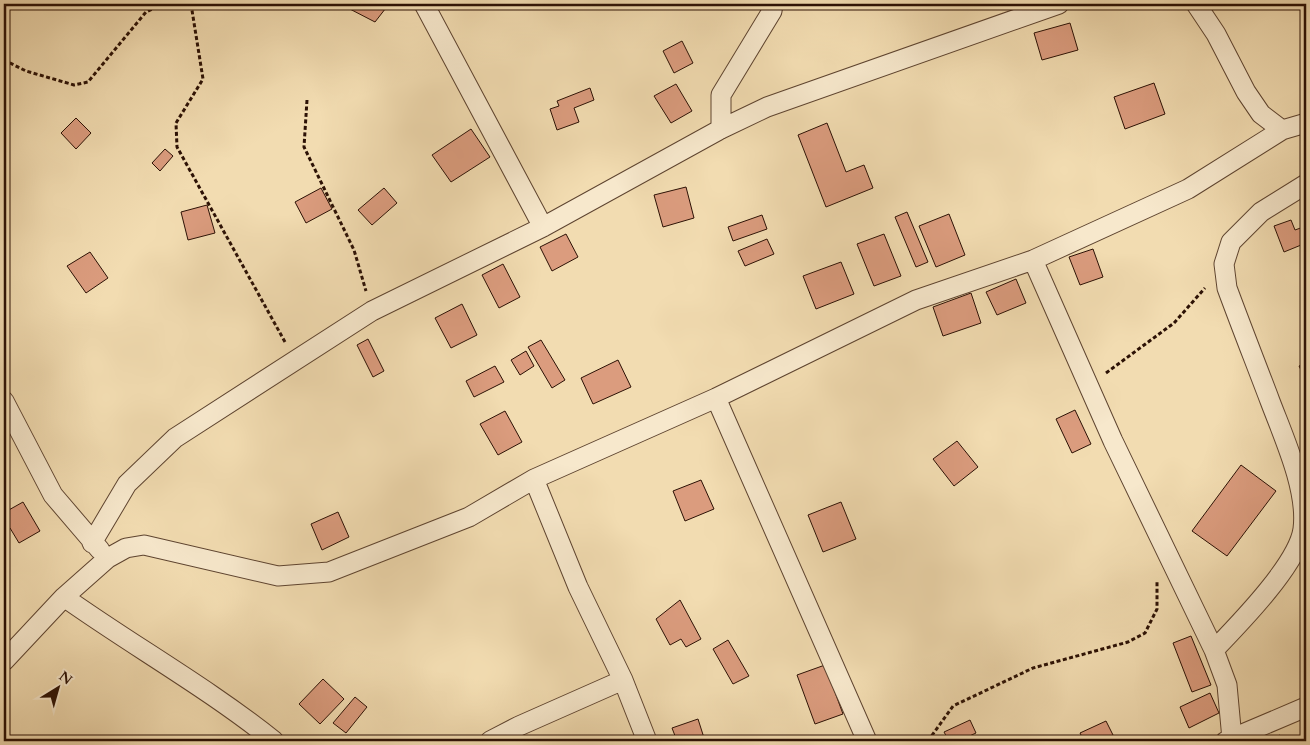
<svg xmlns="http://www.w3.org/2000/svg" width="1310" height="745" font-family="Cardo,serif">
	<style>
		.building { fill: #db9c7e; stroke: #2c1105 }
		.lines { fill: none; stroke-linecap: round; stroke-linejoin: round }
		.minor-casing { stroke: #5e4430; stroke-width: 21 }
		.path { stroke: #2c1105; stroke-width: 3; stroke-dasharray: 4 2.5; stroke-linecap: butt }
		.minor { stroke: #f7e8cc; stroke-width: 19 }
	</style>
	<rect width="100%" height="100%" fill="#f2dcb1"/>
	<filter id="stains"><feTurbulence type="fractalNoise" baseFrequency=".004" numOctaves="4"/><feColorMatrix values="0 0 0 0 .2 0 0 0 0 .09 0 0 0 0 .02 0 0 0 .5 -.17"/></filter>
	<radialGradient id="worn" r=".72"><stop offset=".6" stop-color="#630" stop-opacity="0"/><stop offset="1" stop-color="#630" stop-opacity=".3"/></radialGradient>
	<!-- building -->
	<path class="building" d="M349,4H400L396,9L389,4L375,22L346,7Z
		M1070,23L1078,50L1042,60L1034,33Z
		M682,41L693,63L674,73L663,51Z
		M1154,83L1165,114L1125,129L1114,97Z
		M676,84L692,111L671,123L654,96Z
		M590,88L594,100L574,108L579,122L557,130L550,109L559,106L557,101Z
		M76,118L91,133L76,149L61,133Z
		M827,123L846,172L864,165L873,188L826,207L798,135Z
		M471,129L490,157L451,182L432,155Z
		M165,149L173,156L160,171L152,163Z
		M686,187L694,218L663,227L654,195Z
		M321,188L332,209L306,223L295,202Z
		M384,188L397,203L372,225L358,210Z
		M207,205L215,233L188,240L181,212Z
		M907,212L928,262L916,267L895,217Z
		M949,214L965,255L936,267L919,226Z
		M762,215L767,229L733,241L728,227Z
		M1291,220L1295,230L1306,226V243L1284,252L1274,226Z
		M566,234L578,257L552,271L540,247Z
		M884,234L901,276L874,286L857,244Z
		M767,239L774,254L745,266L738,251Z
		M1093,249L1103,277L1080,285L1069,257Z
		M90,252L108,278L86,293L67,266Z
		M841,262L854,294L816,309L803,276Z
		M503,264L520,297L499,308L482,275Z
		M1016,279L1026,303L997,315L986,292Z
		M971,293L981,323L943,336L933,307Z
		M462,304L477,335L451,348L435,318Z
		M368,339L384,371L373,377L357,345Z
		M541,340L565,380L552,388L528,347Z
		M526,351L534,366L520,375L511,360Z
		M618,360L631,387L593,404L581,378Z
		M1306,363V380L1299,366Z
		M495,366L504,382L474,397L466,381Z
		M1075,410L1091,444L1072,453L1056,419Z
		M505,411L522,442L498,455L480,424Z
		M957,441L978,467L954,486L933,459Z
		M1241,465L1276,491L1227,556L1192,531Z
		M701,480L714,509L685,521L673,491Z
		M23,502L40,531L19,543L10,528L4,530V505L7,511Z
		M841,502L856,539L823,552L808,515Z
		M338,512L349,537L322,550L311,524Z
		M680,600L701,639L686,647L681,639L670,645L656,619Z
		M1191,636L1211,685L1192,692L1173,643Z
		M728,640L749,676L733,684L713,649Z
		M825,665L843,714L815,724L797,675Z
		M323,679L344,699L320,724L299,704Z
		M1210,693L1219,713L1189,728L1180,707Z
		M355,697L367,707L346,733L333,723Z
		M698,719L705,741H677L672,728Z
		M970,720L976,733L963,739L964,741H949L944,732Z
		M1106,721L1116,741H1084L1080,733Z
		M1280,735L1283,741H1270L1269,740Z"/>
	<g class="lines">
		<!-- minor casing -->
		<g class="minor-casing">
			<path id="minor" d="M424,4L543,227
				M1196,4L1216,34L1246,92L1261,114L1282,130L1306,123
				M721,129V95L772,11L773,4
				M1033,260L1113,441L1214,650L1227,685L1232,739
				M716,398L867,741
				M4,401L53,495L100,550
				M534,479L578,587L623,680L647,741
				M92,543L127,484L175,438L372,311L543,227L721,129L767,107L1059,4
				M64,597C133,646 208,688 274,741
				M1214,650C1239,624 1298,564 1303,529C1308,490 1284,438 1270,401C1256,364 1241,326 1227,288L1224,264L1231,242L1261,212L1306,184
				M4,661L64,597L108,558L126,548L144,545L278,576L329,572L469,517L534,479L716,398L916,300L1033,260L1188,189L1282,130
				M490,741L519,726L623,680
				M1226,741L1306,707"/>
		</g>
		<!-- path -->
		<path class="path" d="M191,4L203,79L176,123L177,147L285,342
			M4,60L26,71L74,85L88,82L146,12L163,4
			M307,100L304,147L354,250L366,291
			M1106,373L1174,323L1205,288
			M928,741L953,706L1033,668L1128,642L1145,633L1157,609V581"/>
		<!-- minor -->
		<use href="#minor" class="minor"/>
	</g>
	<!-- margin -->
	<rect width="1310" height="745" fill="none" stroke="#f2dcb1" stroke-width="20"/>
	<rect x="5" y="5" width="1300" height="735" fill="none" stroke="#2c1105" stroke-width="2.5"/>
	<rect x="10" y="10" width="1290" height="725" fill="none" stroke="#2c1105"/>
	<!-- north arrow -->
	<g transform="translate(58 688) rotate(37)" stroke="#f7e8cc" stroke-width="4" paint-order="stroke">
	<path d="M0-4L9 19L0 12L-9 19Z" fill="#2c1105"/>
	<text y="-8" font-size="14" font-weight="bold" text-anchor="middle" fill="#2c1105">N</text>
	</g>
	<rect width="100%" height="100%" filter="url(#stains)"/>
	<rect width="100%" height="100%" fill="url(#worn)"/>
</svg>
